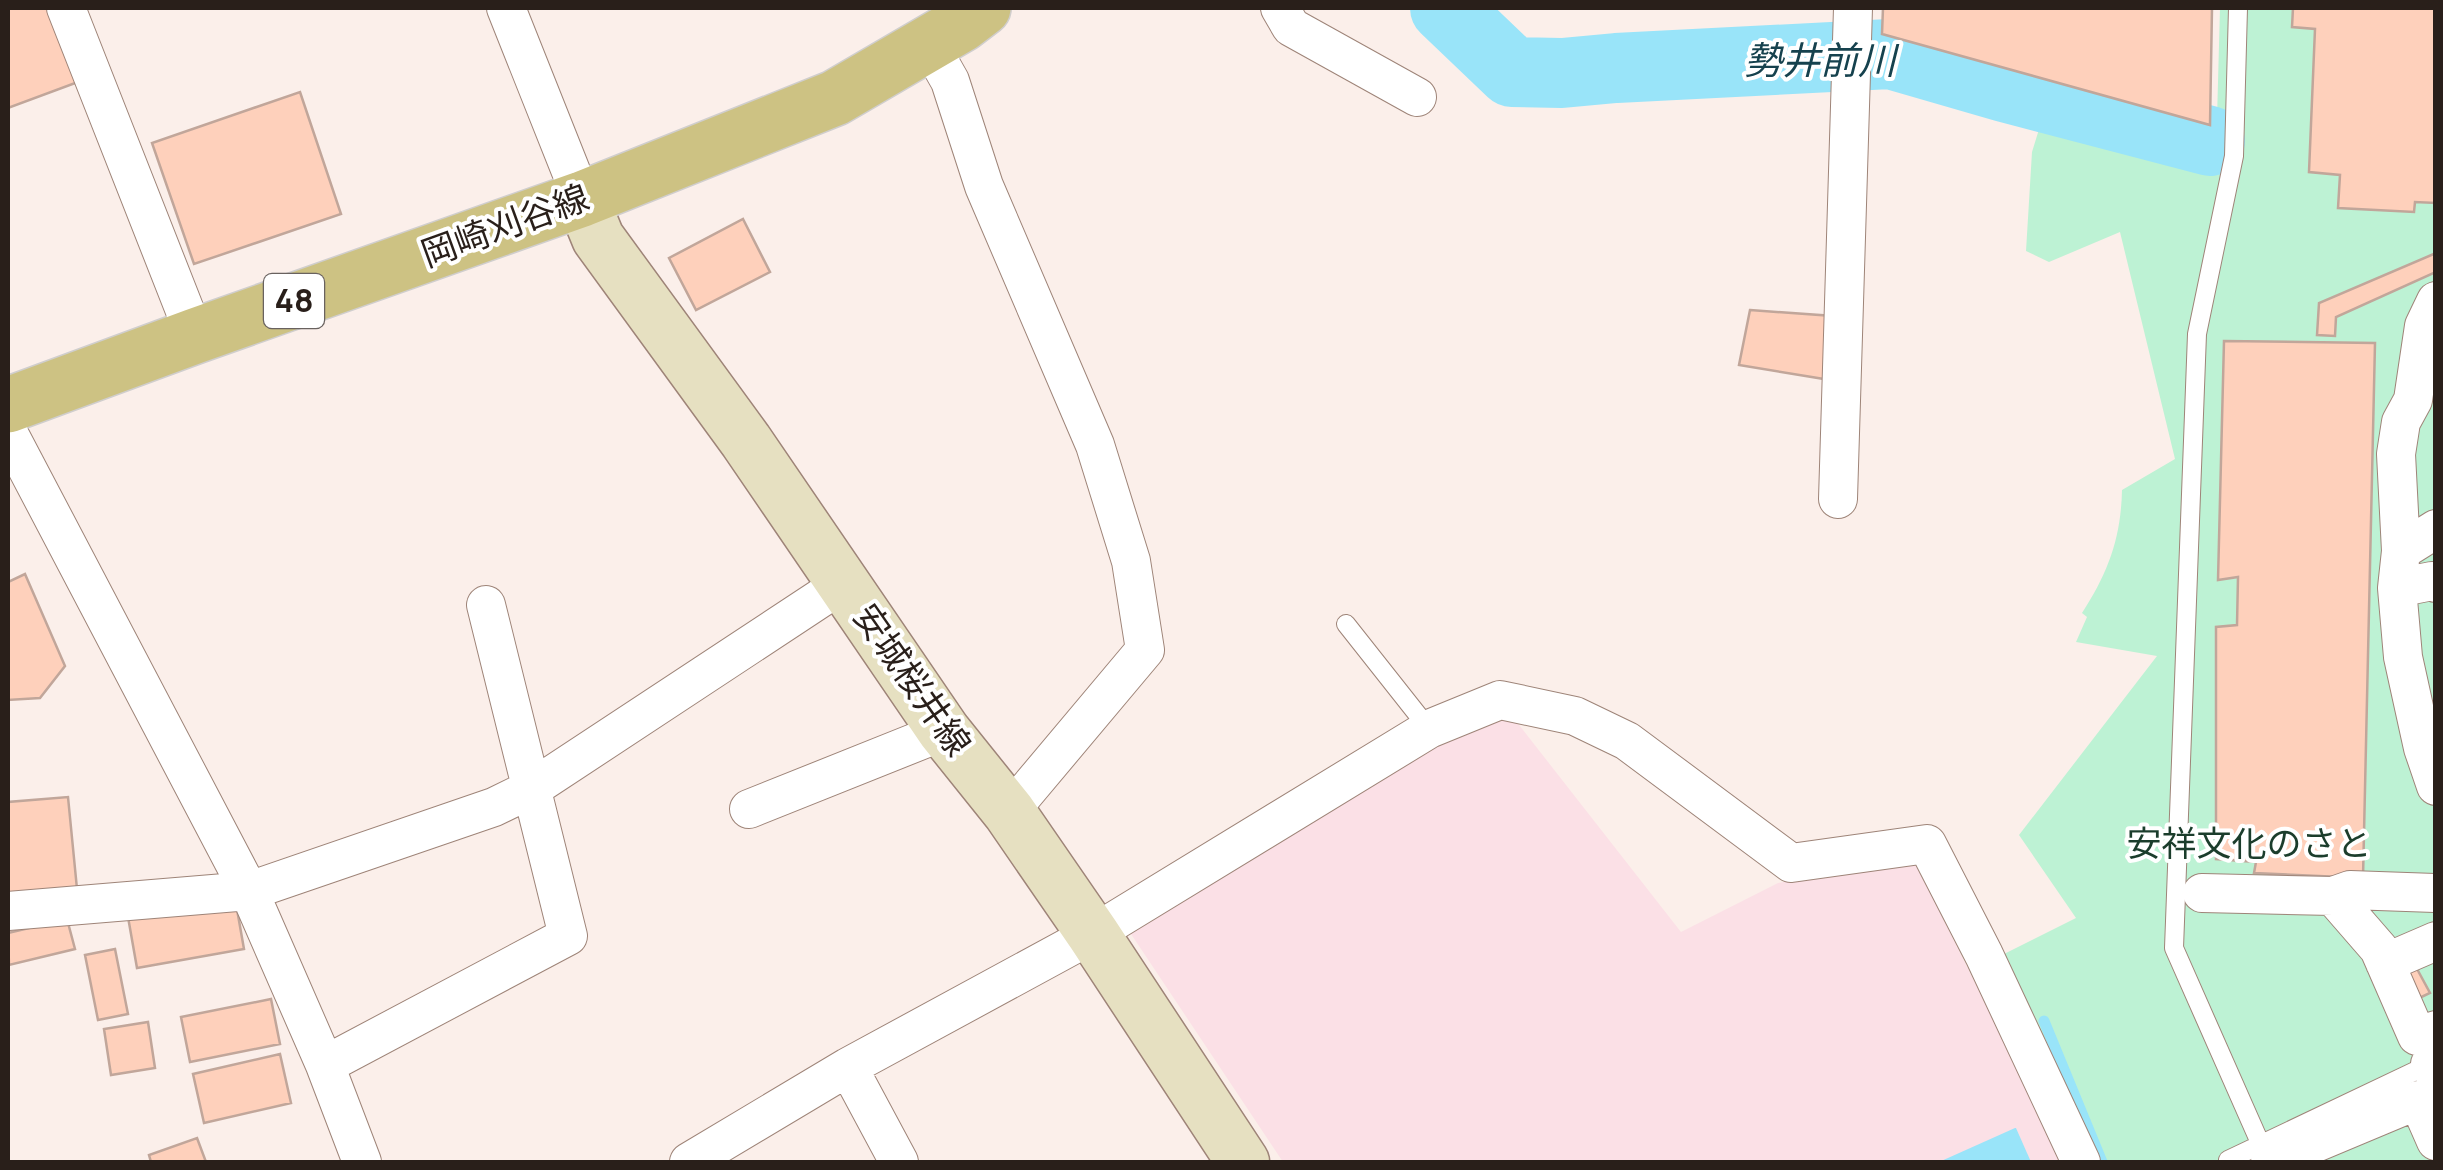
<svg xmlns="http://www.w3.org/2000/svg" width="2443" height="1170" font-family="Manrope,'Noto Sans JP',sans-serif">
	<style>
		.education { fill: #fbe0e6 }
		.green { fill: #bdf2d4 }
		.water { fill: #99e4f9 }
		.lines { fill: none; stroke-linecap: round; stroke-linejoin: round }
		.stream { stroke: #99e4f9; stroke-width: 11 }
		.river { stroke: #99e4f9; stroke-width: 70 }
		.building { fill: #fed0bb; stroke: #c1a69a; stroke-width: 2.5 }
		.lane-casing { stroke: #9e8478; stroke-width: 20 }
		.street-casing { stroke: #9e8478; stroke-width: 40 }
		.secondary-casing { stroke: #9e8478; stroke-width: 55 }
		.primary-casing { stroke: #d0cecd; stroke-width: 58 }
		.lane { stroke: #fff; stroke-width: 18 }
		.street { stroke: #fff; stroke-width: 38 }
		.secondary { stroke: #e6e0c1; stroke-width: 52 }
		.primary { stroke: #cdc283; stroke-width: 55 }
		.labels { text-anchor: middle; stroke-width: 8; stroke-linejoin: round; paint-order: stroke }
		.shield { fill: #fff; stroke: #69625f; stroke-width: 2.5 }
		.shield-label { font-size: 32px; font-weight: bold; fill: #291f1a }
		.street-label { font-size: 35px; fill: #291f1a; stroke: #fff }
		.park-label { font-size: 35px; fill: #1b3d2c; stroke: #fff }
		.water-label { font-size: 38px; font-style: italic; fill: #16424e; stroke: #fff }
	</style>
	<rect width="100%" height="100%" fill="#fbefea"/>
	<!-- education -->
	<path class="education" d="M1505,707L1681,932L1778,883L1913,858L2064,1162H1283L1127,928Z"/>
	<!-- green -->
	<path class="green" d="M2220,8H2435L2436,1021L2410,1046L2421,1090L2435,1121V1162H2097L2004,954L2076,918L2019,835L2157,656L2076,642L2087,617L2082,613C2108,573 2121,538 2122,490L2175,459L2120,232L2049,262L2026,251L2032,152L2044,113L2216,156Z"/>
	<!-- water -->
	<path class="water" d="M2016,1128L2031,1162H1939L2015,1128Z"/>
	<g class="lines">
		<!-- stream -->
		<path class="stream" d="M2044,1021L2102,1162"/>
		<!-- river -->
		<path class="river" d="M1445,8L1512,72L1562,73L1616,68L1890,54L2004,87L2210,141"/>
	</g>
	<!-- building -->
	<path class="building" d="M8,8H49L78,82L8,108Z
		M1883,8H2212L2210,125L1882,34Z
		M2293,8H2436V203L2415,202L2414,212L2338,208L2340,175L2309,172L2315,29L2292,27Z
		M300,92L341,214L194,264L152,143Z
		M743,219L770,272L696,310L669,258Z
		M2436,253V272L2336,317L2335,336L2317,335L2319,303Z
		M1750,310L1833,316L1824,379L1739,365Z
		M2224,341L2375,343L2363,878L2254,873L2256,862L2216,859V627L2237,625L2238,577L2218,580Z
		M25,574L65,666L40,698L8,700V582Z
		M68,797L77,889L8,896V802Z
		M235,898L244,949L137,968L128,917Z
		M67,919L75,949L9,965L8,933Z
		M115,949L128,1014L98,1020L85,955Z
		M2416,967L2430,993L2415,1000L2402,975Z
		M271,999L280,1044L190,1062L181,1017Z
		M148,1022L155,1068L111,1075L104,1029Z
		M280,1054L291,1103L204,1123L193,1074Z
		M197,1138L206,1162H151L149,1155Z"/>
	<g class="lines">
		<!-- lane casing -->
		<g class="lane-casing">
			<path id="lane" d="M2238,8L2234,156L2197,334L2174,948L2261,1145
				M1346,624L1429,729
				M2228,1160L2430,1064"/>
		</g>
		<!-- street casing -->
		<g class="street-casing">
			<path id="street" d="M66,8L195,336
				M506,8L582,199
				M1280,8L1291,27L1417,97
				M929,44L950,81L984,186L1095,445L1131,561L1145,650L1009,812
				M2436,301L2424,326L2413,400L2401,422L2396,454L2401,551L2397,588L2403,657L2423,748L2436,786
				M8,432L249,891L325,1065L362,1162
				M1838,499L1853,8
				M2401,551L2436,529
				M2397,588L2432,581L2436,583
				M749,809L944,731
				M2202,893L2333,896L2379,949L2417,1036L2436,1030
				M2333,896L2350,890L2435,893
				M8,911L249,891L494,807L531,789L845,582
				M2385,963L2436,941
				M2436,1062L2430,1064L2436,1078
				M325,1065L568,936L486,605
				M848,1067L899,1162
				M689,1162L848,1067L1093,934L1429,729L1500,700L1575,716L1627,741L1791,863L1927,844L1984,955L2081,1162
				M2270,1162L2418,1100L2436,1141"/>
		</g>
		<!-- secondary casing -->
		<g class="secondary-casing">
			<path id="secondary" d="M582,199L598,238L746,441L944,731L1009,812L1093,934L1243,1162"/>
		</g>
		<!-- primary casing -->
		<g class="primary-casing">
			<path id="primary" d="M8,405L195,336L582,199L835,98L962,24L983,8"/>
		</g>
		<!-- lane -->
		<use href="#lane" class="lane"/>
		<!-- street -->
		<use href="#street" class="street"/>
		<!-- secondary -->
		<use href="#secondary" class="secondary"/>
		<!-- primary -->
		<use href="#primary" class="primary"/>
	</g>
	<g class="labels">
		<!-- shield labels -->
		<rect class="shield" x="264" y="274" width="60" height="54" rx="8"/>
		<g class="shield-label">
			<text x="294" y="312">48</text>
		</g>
		<!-- street labels -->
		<g class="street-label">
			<text transform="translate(505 226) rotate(-20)" y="12">岡崎刈谷線</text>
			<text transform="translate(912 680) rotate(55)" y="12">安城桜井線</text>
		</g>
		<!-- park labels -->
		<g class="park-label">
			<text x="2249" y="856">安祥文化のさと</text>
		</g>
		<!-- water labels -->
		<g class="water-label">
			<text x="1820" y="74">勢井前川</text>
		</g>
	</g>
	<!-- border -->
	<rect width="2443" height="1170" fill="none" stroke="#291f1a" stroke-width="20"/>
</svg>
